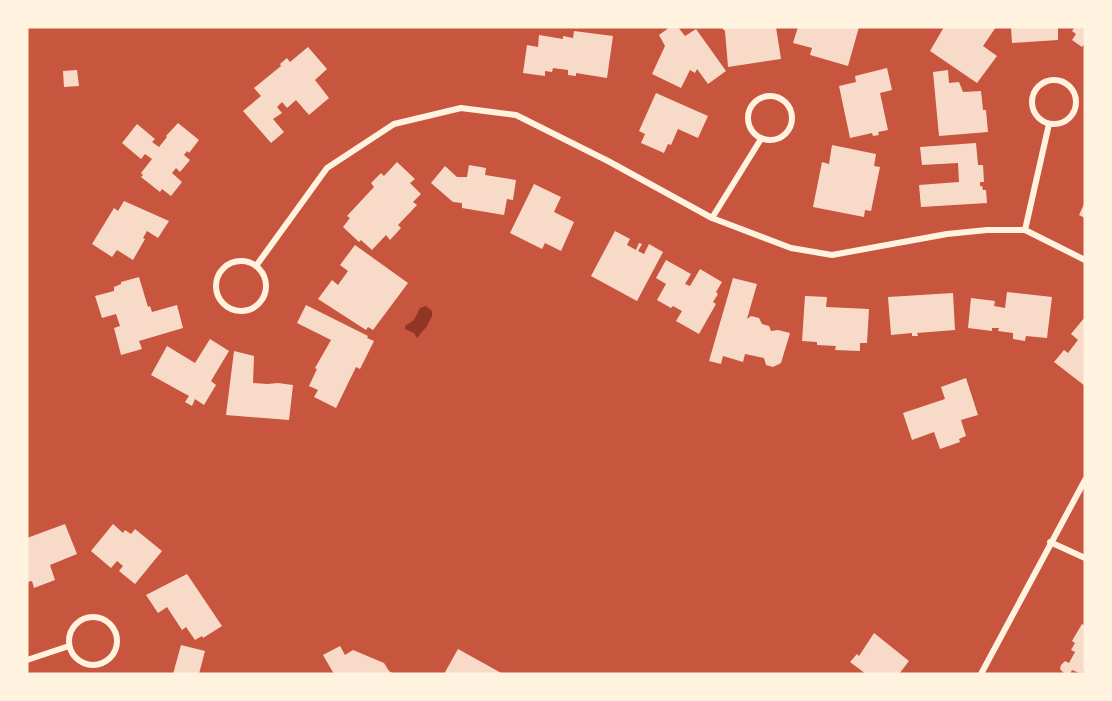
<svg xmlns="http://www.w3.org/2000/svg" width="1112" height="701" font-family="Karla,sans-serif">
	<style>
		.water { fill: #8f3625 }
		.building { fill: #f7dbc8 }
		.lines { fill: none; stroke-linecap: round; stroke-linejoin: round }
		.minor { stroke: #fff3e0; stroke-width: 6 }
	</style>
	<rect width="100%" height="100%" fill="#c8553d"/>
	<!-- water -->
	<path class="water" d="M426,306L432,311V316L427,326L417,338L414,333L405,329V326L414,320L420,308Z"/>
	<!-- building -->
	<path class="building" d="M670,27H678L685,36L696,29L726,71L708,84L697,69L695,73L690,70L681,88L652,74L665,46L659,35Z
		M721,27H776L781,59L728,67L725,31Z
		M798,27H859L848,66L810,55L812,48L793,43Z
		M944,27H996L983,46L997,56L977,83L930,51Z
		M1011,27H1058V40L1012,43Z
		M1075,27H1085V43L1082,47L1072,40L1076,34L1072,31Z
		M574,31L613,36L607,78L576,73V76L568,75V70L553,68L552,72L545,71V76L523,73L527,45L538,47L539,35L563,39V36L573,38Z
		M308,47L327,69L315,80L329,98L309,115L296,100L287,108L282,102L277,107L282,113L273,119L284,132L271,143L243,111L261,96L254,88L281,66L280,64L287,58L290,62Z
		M887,68L892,90L880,93L888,130L878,132L879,135L873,136L872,133L850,138L839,86L856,82L855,76Z
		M77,70L79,86L64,87L63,71Z
		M948,70L949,83L959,82L963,92L981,91L983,110H986L988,132L939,136L933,72Z
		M656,93L708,116L698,138L678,129L671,145L668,144L664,153L641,143L645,134L639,131Z
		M178,123L199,140L189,153L187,151L184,155L190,160L180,172L176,168L172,173L182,182L171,196L162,189L160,192L141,177L143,175L141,173L152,159L145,154L141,159L122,143L137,124L155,139L152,142L159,147L167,137L166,136Z
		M976,143L978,165H983L984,182H980V186H982L983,190H986L987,203L921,207L919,185L959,182L958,163L922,165L920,147Z
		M832,145L876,154L874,166L880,167L871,211L865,210L864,217L813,207L822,162L829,164Z
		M397,162L415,179L410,183L421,194L413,202L417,205L398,225L401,228L390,240L386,235L372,250L361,240L359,242L343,227L350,218L347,216L374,187L371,183L381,173L384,176Z
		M469,165L486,168L485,175L516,180L513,200L507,199L504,215L462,208V203L453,202L431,183L445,166L457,177H467Z
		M534,184L561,197L554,212L574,222L561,251L545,243L542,249L510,233Z
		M124,201L169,221L158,238L147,231L143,238L145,239L133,260L117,250L112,257L92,244L114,208L118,211Z
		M1085,202V218L1079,215Z
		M615,231L630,239L627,245L636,250L639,243L642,244L638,251L644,254L649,244L663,252L637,301L591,276Z
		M355,245L408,283L373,330L368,327L366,330L318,299L332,280L338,285L348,271L340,265Z
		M666,260L691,274L685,284L690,286L700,269L722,282L716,292L718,294L713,302L716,304L699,334L676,321L682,311L673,306L671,308L657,300L666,284L656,278Z
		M139,277L148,307L150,306L152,312L177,305L183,328L139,341L142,349L121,355L114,328L120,326L116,314L102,318L95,296L114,291V287L121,284V282Z
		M733,278L757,284L747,319L751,316L759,318L762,324L769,326L771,331L778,330L790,333L781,363L773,367L766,365L764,358L745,354L743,362L723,356L721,364L709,361Z
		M1007,292L1052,297L1047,338L1026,336L1025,341L1013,339V333L998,331L999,328H992V331L968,328L971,298L995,301L994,306L1005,308Z
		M953,293L955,330L917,333L918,336H912V333L891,335L888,297Z
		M805,296L827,297L826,307L869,309L867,343H860V351L835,350L836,346L817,345V342L802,341Z
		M306,305L368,336L367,338L374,341L360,369L356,367L336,408L314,397L318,390L309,386L317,369L315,368L331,340L297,323Z
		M1085,317V386L1054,362L1064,350L1068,353L1078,340L1071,334Z
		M210,339L229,351L211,381L216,385L204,405L195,399L192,406L185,402L189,396L151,375L167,346L195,363Z
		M234,351L254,356L253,383L267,384L278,383L293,385L289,420L226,415Z
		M966,378L978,415L961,420L966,436L959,439L960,442L940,449L934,432L912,440L903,413L945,399L941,387Z
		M65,524L77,554L50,565L55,580L34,588L32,581L27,582V538Z
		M113,524L123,533L125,530L131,534L135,529L162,551L135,584L119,571L123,566L117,561L111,568L91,551Z
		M187,574L222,626L203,638L202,636L195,640L186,627L182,630L167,607L158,613L146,595Z
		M1082,624L1085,626V669L1082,674L1072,670L1070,674H1065L1060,669L1061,665L1065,661L1069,663L1075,652L1071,650L1075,643L1072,641Z
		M874,633L909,661L899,674H866L850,662L857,654L859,656Z
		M181,645L205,651L199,674H173Z
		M340,646L345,655L353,650L384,663L389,671L394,674H334L323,655Z
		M458,649L503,674H444Z"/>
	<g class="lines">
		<!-- minor -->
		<path class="minor" d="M1032 102a22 22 0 1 1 44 0a22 22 0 1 1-44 0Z
			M748 118a22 22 0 1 1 44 0a22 22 0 1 1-44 0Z
			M712,218L761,139
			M1025,230L1049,124
			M216 286a25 25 0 1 1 50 0a25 25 0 1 1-50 0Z
			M256,266L327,168L394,124L461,108L516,115L608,161L712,218L791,248L832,255L947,234L987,230H1025L1085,260
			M1050,542L1085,558
			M69 641a24 24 0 1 1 48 0a24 24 0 1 1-48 0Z
			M27,660L69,646
			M981,674L1085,480"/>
	</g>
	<!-- border -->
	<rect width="1112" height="701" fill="none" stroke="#fff3e0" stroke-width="57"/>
</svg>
